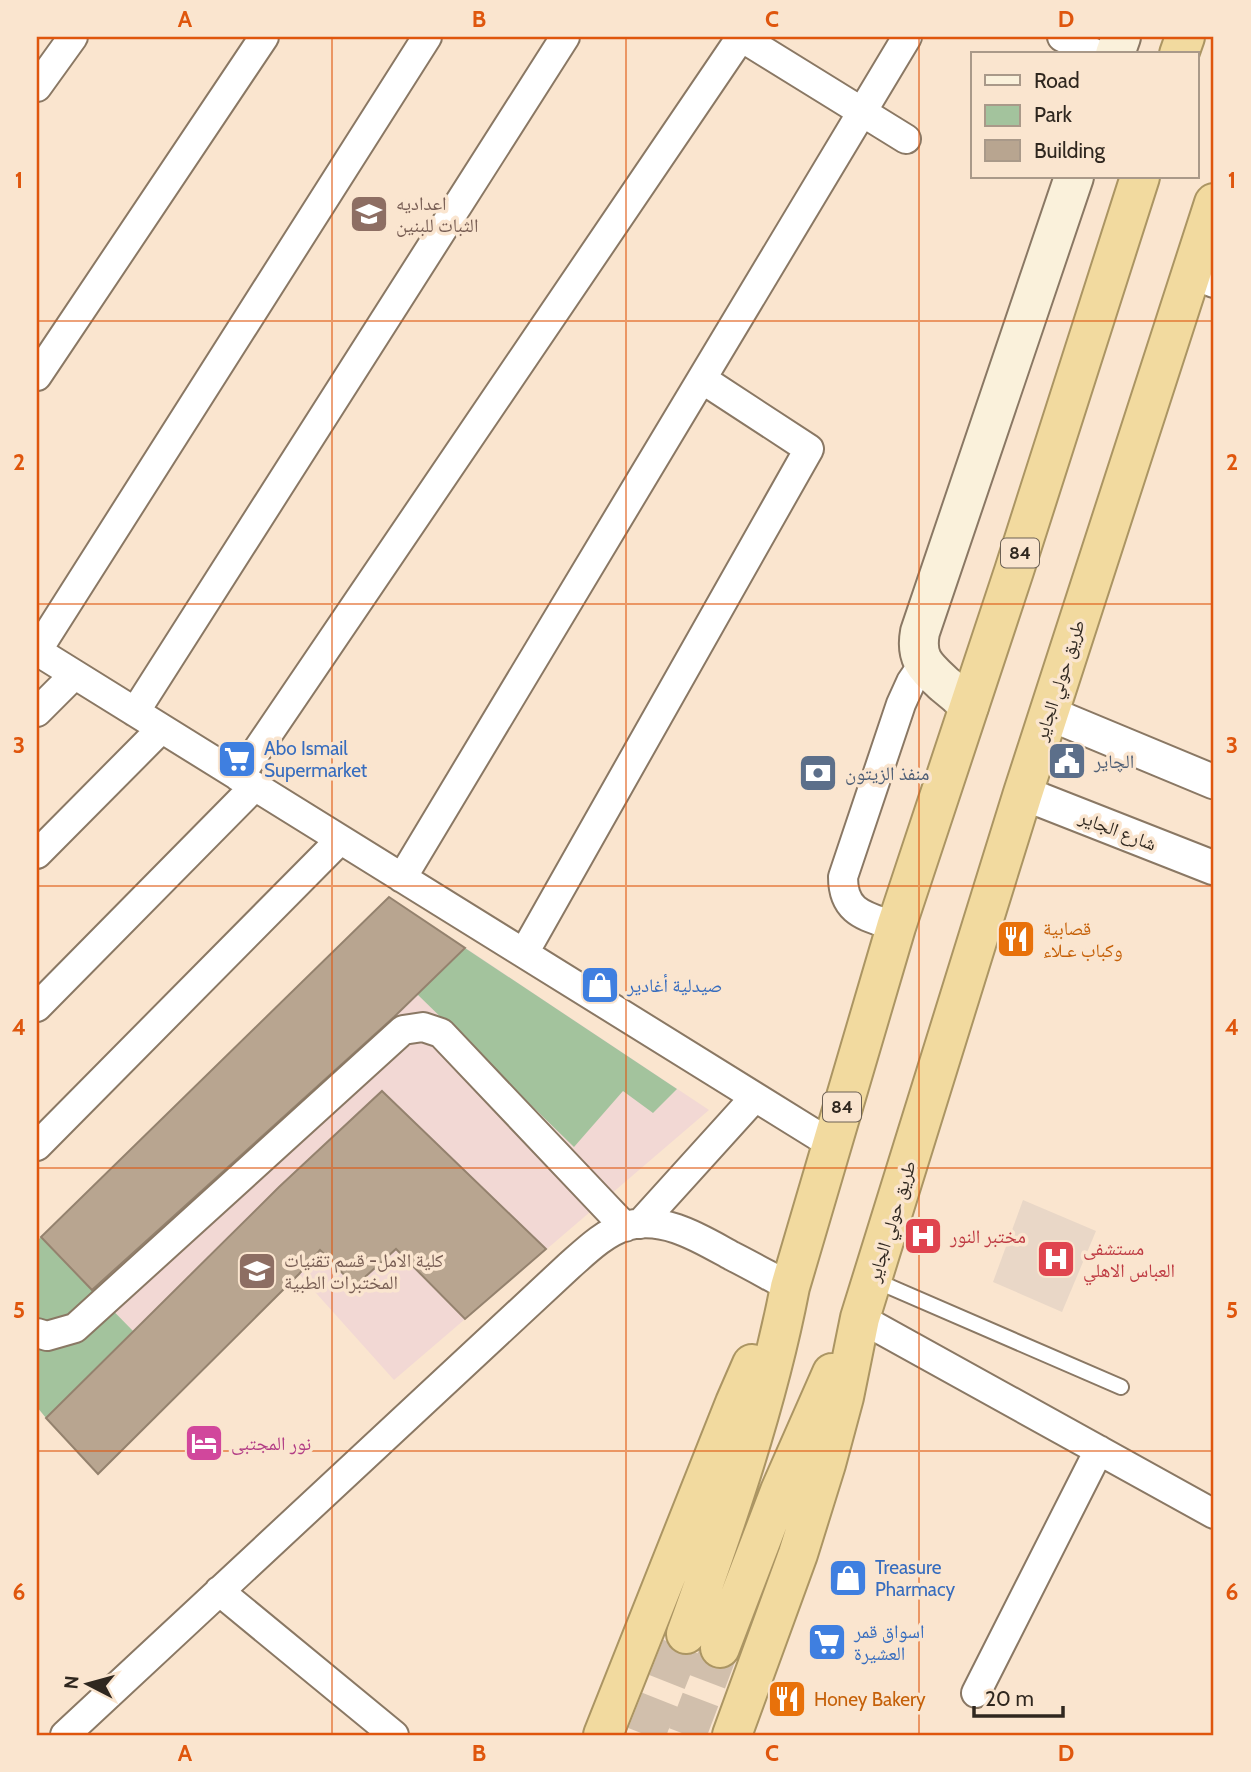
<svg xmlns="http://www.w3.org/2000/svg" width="1251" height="1772" font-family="Cabin,'Noto Naskh Arabic',sans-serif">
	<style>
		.education { fill: #f2d8d4 }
		.medical { fill: #e9d7c7 }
		.green { fill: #a3c39d }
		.building { fill: #b8a590; stroke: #94826e; stroke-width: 2 }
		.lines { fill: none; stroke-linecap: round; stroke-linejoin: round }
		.trunk-tunnel { stroke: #d1bfac; stroke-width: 38; stroke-dasharray: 38 19; stroke-linecap: butt }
		.service-casing { stroke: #8a7864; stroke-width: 18 }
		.minor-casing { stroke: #8a7864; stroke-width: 32 }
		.tertiary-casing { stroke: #8a7864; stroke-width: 37 }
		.secondary-casing { stroke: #8a7864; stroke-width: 42 }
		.trunk-casing { stroke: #ab9563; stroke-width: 42 }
		.service { stroke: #fff; stroke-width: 14 }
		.minor { stroke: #fff; stroke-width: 28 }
		.tertiary { stroke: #fff; stroke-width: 33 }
		.secondary { stroke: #faf1db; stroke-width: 38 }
		.trunk { stroke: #f2da9f; stroke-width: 38 }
		.grid { fill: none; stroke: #df560d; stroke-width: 2; stroke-opacity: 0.55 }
		.labels { text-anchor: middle; stroke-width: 7; stroke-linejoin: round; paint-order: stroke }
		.shield { fill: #fae5cf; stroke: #6c6054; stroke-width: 2 }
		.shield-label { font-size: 18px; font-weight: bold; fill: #2f271f }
		.education-label { font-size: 19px; fill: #785e54; stroke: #fae5cf; text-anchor: start }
		.street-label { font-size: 19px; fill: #2f271f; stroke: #fae5cf }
		.shop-label { font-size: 19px; fill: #366cbe; stroke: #fae5cf; text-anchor: start }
		.service-label { font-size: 19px; fill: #4e5e75; stroke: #fae5cf; text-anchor: start }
		.food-label { font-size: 19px; fill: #c56008; stroke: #fae5cf; text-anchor: start }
		.health-label { font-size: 19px; fill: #be3a42; stroke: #fae5cf; text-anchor: start }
		.hotel-label { font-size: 19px; fill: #b23c85; stroke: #fae5cf; text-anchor: start }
		.neatline { fill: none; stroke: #df560d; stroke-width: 2.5 }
		.grid-label { font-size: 23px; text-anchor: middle; font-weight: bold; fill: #df560d }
	</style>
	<rect width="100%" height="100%" fill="#fae5cf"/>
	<!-- education -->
	<path class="education" d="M389,897L709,1110L394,1380L299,1274L98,1474L37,1407V1241Z"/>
	<!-- medical -->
	<path class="medical" d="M1023,1200L1096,1231L1062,1312L993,1282Z"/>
	<!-- green -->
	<path class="green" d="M465,948L677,1089L653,1113L623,1091L574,1147L417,994Z
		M41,1237L134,1332L46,1418L37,1407V1241Z"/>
	<!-- building -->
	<path class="building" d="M389,897L465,948L394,1017L92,1290L41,1237Z
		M382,1091L546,1249L465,1319L396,1249L355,1286L320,1250L299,1274L98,1474L46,1418L279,1187Z"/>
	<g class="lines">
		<!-- trunk-tunnel -->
		<path class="trunk-tunnel" d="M646,1735L686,1634
			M687,1735L720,1648"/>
		<!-- service casing -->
		<g class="service-casing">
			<path id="service" d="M874,1280L1121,1387"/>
		</g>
		<!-- minor casing -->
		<g class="minor-casing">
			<path id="minor" d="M741,37L906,139
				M1062,37L1096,54
				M37,87L73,37
				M1191,274L1214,283
				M37,376L264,37
				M37,651L831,1144
				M37,651L427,37
				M37,712L74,675
				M135,712L565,37
				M239,777L741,37
				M37,854L161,729
				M402,878L907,37
				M896,927C867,916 843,914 843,877L901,704L911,682L924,663
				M524,953L809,449L702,379
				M37,1007L254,787
				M37,1146L340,840
				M640,1224L755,1097
				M860,1318L1214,1514
				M37,1333L47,1336L75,1328L403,1030L423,1027L441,1033L625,1227
				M219,1591L394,1735
				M976,1693L1099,1450
				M65,1735L569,1266C586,1251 604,1233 626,1226C664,1215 701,1239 732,1256C752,1266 771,1277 790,1287"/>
		</g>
		<!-- tertiary casing -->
		<g class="tertiary-casing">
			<path id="tertiary" d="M1048,713L1214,782
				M1023,793L1214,868"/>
		</g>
		<!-- secondary casing -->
		<g class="secondary-casing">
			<path id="secondary" d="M1115,54L1121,37
				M969,706C961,698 953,691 944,684C926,667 915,659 920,632L1074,177"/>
		</g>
		<!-- trunk casing -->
		<g class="trunk-casing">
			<path id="trunk" d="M1179,54L1185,37
				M686,1634C727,1520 767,1406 790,1287L896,927L1014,571L1140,177
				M720,1648L780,1491L832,1373
				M603,1735L735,1403L752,1364
				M732,1735L798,1554L826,1464L844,1397L860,1318L1023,793L1214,203"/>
		</g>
		<!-- service -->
		<use href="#service" class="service"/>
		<!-- minor -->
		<use href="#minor" class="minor"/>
		<!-- tertiary -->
		<use href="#tertiary" class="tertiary"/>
		<!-- secondary -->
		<use href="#secondary" class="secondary"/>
		<!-- trunk -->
		<use href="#trunk" class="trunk"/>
	</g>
	<!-- grid -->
	<path class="grid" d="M332,37V1735M626,37V1735M919,37V1735M37,321H1214M37,604H1214M37,886H1214M37,1168H1214M37,1451H1214"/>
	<!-- icons -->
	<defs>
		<g id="school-square" transform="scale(2.0125)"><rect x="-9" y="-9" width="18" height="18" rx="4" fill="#8d6e63" stroke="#fae5cf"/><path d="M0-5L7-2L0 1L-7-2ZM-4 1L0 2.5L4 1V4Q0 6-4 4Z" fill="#fff"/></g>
		<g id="supermarket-square" transform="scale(2.0125)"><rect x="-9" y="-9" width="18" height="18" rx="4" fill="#3f7fe0" stroke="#fae5cf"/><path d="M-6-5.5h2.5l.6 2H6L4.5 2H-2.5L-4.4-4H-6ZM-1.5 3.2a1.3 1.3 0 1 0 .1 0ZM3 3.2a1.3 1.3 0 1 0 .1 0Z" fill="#fff"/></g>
		<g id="civic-square" transform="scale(2.0125)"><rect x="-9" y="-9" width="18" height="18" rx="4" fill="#5c6f8a" stroke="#fae5cf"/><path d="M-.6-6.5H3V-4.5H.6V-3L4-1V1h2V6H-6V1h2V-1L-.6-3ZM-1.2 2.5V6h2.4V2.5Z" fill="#fff"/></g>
		<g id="bank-square" transform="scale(2.0125)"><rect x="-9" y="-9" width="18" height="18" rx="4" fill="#5c6f8a" stroke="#fae5cf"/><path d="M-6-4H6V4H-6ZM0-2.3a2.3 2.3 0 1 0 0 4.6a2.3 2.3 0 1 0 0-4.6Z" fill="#fff"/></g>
		<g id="restaurant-square" transform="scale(2.0125)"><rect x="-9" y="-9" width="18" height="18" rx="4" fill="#e8710a" stroke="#fae5cf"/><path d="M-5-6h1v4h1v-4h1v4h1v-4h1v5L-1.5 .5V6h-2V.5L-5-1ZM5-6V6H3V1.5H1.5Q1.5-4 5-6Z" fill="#fff"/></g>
		<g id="shop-square" transform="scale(2.0125)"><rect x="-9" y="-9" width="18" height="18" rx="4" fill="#3f7fe0" stroke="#fae5cf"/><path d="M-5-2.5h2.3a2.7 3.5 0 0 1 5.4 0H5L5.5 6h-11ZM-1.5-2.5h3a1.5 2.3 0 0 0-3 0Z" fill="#fff"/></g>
		<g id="hospital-square" transform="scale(2.0125)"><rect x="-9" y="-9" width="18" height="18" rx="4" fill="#e0444e" stroke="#fae5cf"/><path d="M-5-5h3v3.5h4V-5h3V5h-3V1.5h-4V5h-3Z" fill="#fff"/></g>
		<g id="university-square" transform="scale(2.0125)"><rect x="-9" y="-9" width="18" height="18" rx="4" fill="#8d6e63" stroke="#fae5cf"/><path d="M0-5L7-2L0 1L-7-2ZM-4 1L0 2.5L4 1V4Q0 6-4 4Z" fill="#fff"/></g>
		<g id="hotel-square" transform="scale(2.0125)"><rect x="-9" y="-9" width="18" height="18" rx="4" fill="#d1479c" stroke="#fae5cf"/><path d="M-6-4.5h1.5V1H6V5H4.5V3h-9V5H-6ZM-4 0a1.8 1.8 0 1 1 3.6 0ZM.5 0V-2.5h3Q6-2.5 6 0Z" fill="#fff"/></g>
	</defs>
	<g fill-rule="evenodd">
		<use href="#school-square" x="369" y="214"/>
		<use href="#supermarket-square" x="237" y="759"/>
		<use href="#civic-square" x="1067" y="761"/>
		<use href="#bank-square" x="818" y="773"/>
		<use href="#restaurant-square" x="1016" y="939"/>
		<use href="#shop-square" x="600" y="985"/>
		<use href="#hospital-square" x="923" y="1236"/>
		<use href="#hospital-square" x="1056" y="1259"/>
		<use href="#university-square" x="257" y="1271"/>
		<use href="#hotel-square" x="204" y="1443"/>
		<use href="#shop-square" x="848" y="1578"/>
		<use href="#supermarket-square" x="827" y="1642"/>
		<use href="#restaurant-square" x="787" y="1699"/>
	</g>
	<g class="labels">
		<!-- shield labels -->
		<g class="shield">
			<rect x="1001" y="538.5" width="38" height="29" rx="5"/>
			<rect x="823" y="1092.5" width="38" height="29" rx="5"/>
		</g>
		<g class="shield-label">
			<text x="1020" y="559">84</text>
			<text x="842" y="1113">84</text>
		</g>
		<!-- education labels -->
		<g class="education-label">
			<text x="396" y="210">اعداديه<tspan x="396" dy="22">الثبات للبنين</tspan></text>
			<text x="284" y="1267">كلية الامل- قسم تقنيات<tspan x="284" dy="22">المختبرات الطبية</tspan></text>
		</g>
		<!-- street labels -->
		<g class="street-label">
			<text transform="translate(1059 680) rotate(-72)" y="7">طريق حولي الجاير</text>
			<text transform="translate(1118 830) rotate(21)" y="7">شارع الجاير</text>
			<text transform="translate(891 1221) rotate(-73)" y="7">طريق حولي الجاير</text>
		</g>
		<!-- shop labels -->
		<g class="shop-label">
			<text x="264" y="755">Abo Ismail<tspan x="264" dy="22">Supermarket</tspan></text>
			<text x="627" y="992">صيدلية أغادير</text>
			<text x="875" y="1574">Treasure<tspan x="875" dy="22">Pharmacy</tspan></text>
			<text x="854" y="1638">اسواق قمر<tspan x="854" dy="22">العشيرة</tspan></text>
		</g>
		<!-- service labels -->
		<g class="service-label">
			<text x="1094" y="768">الچاير</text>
			<text x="845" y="780">منفذ الزيتون</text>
		</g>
		<!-- food labels -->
		<g class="food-label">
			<text x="1043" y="935">قصابية<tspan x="1043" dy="22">وكباب عـلاء</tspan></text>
			<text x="814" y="1706">Honey Bakery</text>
		</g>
		<!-- health labels -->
		<g class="health-label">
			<text x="950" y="1243">مختبر النور</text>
			<text x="1083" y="1255">مستشفى<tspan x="1083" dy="22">العباس الاهلي</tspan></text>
		</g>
		<!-- hotel labels -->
		<g class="hotel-label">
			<text x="231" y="1450">نور المجتبى</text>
		</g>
	</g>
	<!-- border -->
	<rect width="1251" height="1772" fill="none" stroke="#fae5cf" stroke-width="77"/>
	<!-- legend -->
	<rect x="971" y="52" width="228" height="126" fill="#fae5cf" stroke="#a99989" stroke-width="2"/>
	<rect x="985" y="75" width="35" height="10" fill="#faf1db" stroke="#a99989" stroke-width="2"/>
	<text x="1034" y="88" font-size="21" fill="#2f271f">Road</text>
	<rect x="985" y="105" width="35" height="21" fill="#a3c39d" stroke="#a99989" stroke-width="2"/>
	<text x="1034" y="122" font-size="21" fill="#2f271f">Park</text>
	<rect x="985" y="140" width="35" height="21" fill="#b8a590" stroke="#a99989" stroke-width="2"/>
	<text x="1034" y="158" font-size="21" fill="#2f271f">Building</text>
	<!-- north arrow -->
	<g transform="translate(88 1684) rotate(276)" stroke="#fae5cf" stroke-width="5" paint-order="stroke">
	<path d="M0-5L12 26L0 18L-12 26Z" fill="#2f271f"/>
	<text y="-10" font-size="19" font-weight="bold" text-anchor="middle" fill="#2f271f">N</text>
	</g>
	<!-- scale -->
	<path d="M974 1706v10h89v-10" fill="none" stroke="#2f271f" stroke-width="3.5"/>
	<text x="985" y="1706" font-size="21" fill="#2f271f" stroke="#fae5cf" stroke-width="5" paint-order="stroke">20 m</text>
	<rect x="38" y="38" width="1174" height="1696" class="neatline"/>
	<g class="grid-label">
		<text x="185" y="27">A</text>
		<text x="479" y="27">B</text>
		<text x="772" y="27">C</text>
		<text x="1066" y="27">D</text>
		<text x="19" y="188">1</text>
		<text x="1232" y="188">1</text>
		<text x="19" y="470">2</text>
		<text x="1232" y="470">2</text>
		<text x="19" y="753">3</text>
		<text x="1232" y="753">3</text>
		<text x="19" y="1035">4</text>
		<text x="1232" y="1035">4</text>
		<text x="19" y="1318">5</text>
		<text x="1232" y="1318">5</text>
		<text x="19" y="1600">6</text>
		<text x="1232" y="1600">6</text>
		<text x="185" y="1761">A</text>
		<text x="479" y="1761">B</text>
		<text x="772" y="1761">C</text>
		<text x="1066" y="1761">D</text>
	</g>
</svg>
